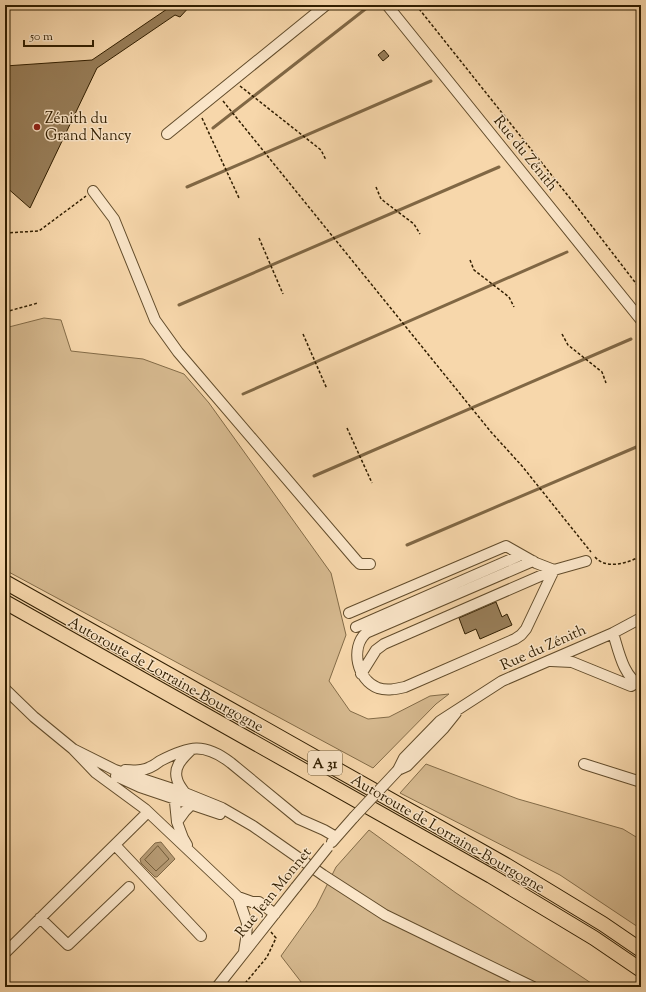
<svg xmlns="http://www.w3.org/2000/svg" width="646" height="992" font-family="'Sorts Mill Goudy',serif">
	<style>
		.green { fill: #d5b88e; stroke: #836b47 }
		.water { fill: #b49871; stroke: #806744 }
		.lines { fill: none; stroke-linecap: round; stroke-linejoin: round }
		.shore { stroke: #725b38; stroke-width: 1 }
		.stream { stroke: #806744; stroke-width: 3 }
		.building { fill: #987e59; stroke: #311e00 }
		.minor-casing { stroke: #624c2b; stroke-width: 12 }
		.highway-casing { stroke: #311e00; stroke-width: 16 }
		.path { stroke: #311e00; stroke-width: 1.5; stroke-dasharray: 3 2; stroke-linecap: butt }
		.minor { stroke: #fae5c8; stroke-width: 10 }
		.highway { stroke: #f7d7ab; stroke-width: 14 }
		.minor-bridge-casing { stroke: #624c2b; stroke-width: 12; stroke-linecap: butt }
		.minor-bridge { stroke: #fae5c8; stroke-width: 10 }
		.poi-dot { fill: #8f2418; stroke: #fae5c8; stroke-width: 1.5 }
		.labels { text-anchor: middle; stroke-width: 3; stroke-linejoin: round; paint-order: stroke }
		.shield { fill: #fae5c8; stroke: #6d5a3c; stroke-width: 1 }
		.shield-label { font-size: 14px; font-weight: bold; fill: #311e00 }
		.poi-label { font-size: 15px; fill: #311e00; stroke: #fae5c8; text-anchor: start }
		.street-label { font-size: 15px; fill: #311e00; stroke: #fae5c8 }
	</style>
	<rect width="100%" height="100%" fill="#f7d7ab"/>
	<filter id="stains"><feTurbulence type="fractalNoise" baseFrequency=".005" numOctaves="4"/><feColorMatrix values="0 0 0 0 .2 0 0 0 0 .09 0 0 0 0 .02 0 0 0 .5 -.17"/></filter>
	<radialGradient id="worn" r=".72"><stop offset=".6" stop-color="#630" stop-opacity="0"/><stop offset="1" stop-color="#630" stop-opacity=".3"/></radialGradient>
	<!-- green -->
	<path class="green" d="M44,318L61,320L71,351L143,359L184,374L209,403L331,573L346,635L329,681L350,711L368,719L389,717L430,696L449,694L436,704L373,768L5,570V328Z
		M426,764L518,799L623,829L641,840V929L560,875L400,793Z
		M369,830L456,893L597,987H305L281,956L316,907L336,867Z"/>
	<!-- water -->
	<path class="water" d="M161,842L175,859L157,877H155L141,863L140,859L155,843Z"/>
	<g class="lines">
		<!-- shore -->
		<path class="shore" d="M158,846L169,859L156,871L145,860Z"/>
		<!-- stream -->
		<path class="stream" d="M213,128L368,7
			M187,187L431,81
			M179,305L499,167
			M243,394L567,252
			M314,476L631,339
			M407,545L641,445"/>
	</g>
	<!-- building -->
	<path class="building" d="M169,5H191L180,17L175,15L97,68L30,208L5,186V66L92,60L170,7Z
		M384,50L389,56L383,61L378,55Z
		M496,602L502,617L507,614L512,625L480,639L476,629L465,634L459,618Z"/>
	<g class="lines">
		<!-- minor casing -->
		<g class="minor-casing">
			<path id="minor" d="M387,5L641,320
				M167,134L326,5
				M93,191L114,219L155,320L178,352L356,560L360,564H370
				M533,561L366,633C350,648 357,680 378,688C387,691 396,689 405,687L515,639L521,635L526,629L554,570
				M349,613L506,546L536,563L554,570L586,561
				M356,627L521,555
				M613,633C619,652 623,676 641,686
				M551,661L572,662L631,686L636,683
				M361,674L376,650L384,644L554,570
				M5,689L34,717L73,749L96,773L145,809L238,897L252,902H259L275,914
				M73,749L115,770L185,793L222,808L253,826L323,875L385,915L533,987
				M584,764L641,782
				M125,770C130,770 136,771 141,770C148,769 155,765 160,761C189,746 204,742 231,763L299,819L324,830L336,837
				M398,770L404,758L440,721L502,681L613,633L641,618
				M398,770L407,766L444,728L456,713
				M116,776L140,787L220,814
				M174,792L177,822
				M185,793C182,789 178,784 177,779C173,766 184,757 192,749
				M332,842L354,817
				M115,845L201,936
				M187,845L183,838L177,822L185,811L192,804
				M238,897L247,923L246,939L244,952
				M40,918L68,945L129,887
				M5,953L148,812
				M217,987L296,887"/>
		</g>
		<!-- highway casing -->
		<g class="highway-casing">
			<path id="highway" d="M5,582L506,865L603,924L641,950
				M5,602L491,876L594,938L641,970"/>
		</g>
		<!-- path -->
		<path class="path" d="M416,5L581,212L641,290
			M240,86L321,150L326,160
			M223,101L491,432L522,466L591,552
			M202,118L239,198
			M376,187L381,199L414,224L420,234
			M5,205L6,204L8,233L5,235
			M5,233L39,231L86,196
			M259,238L283,294
			M470,260L474,270L509,297L514,307
			M5,312L38,303
			M303,334L327,389
			M562,334L568,345L602,372L606,383
			M347,428L372,483
			M595,557C606,570 628,563 641,556
			M242,987L267,957L276,938L271,932"/>
		<!-- minor -->
		<use href="#minor" class="minor"/>
		<!-- highway -->
		<use href="#highway" class="highway"/>
		<!-- minor-bridge casing -->
		<g class="minor-bridge-casing">
			<path id="minor-bridge" d="M354,817L398,770
				M296,887L328,847"/>
		</g>
		<!-- minor-bridge -->
		<use href="#minor-bridge" class="minor-bridge"/>
	</g>
	<!-- markers -->
	<circle class="poi-dot" cx="37" cy="127" r="4"/>
	<g class="labels">
		<!-- shield labels -->
		<rect class="shield" x="308" y="751" width="34" height="24" rx="3"/>
		<g class="shield-label">
			<text x="325" y="768">A 31</text>
		</g>
		<!-- poi labels -->
		<g class="poi-label">
			<text x="45" y="123">Zénith du<tspan x="45" dy="17">Grand Nancy</tspan></text>
		</g>
		<!-- street labels -->
		<g class="street-label">
			<text transform="translate(526 153) rotate(51)" y="5">Rue du Zénith</text>
			<text transform="translate(543 647) rotate(-24)" y="5">Rue du Zénith</text>
			<text transform="translate(166 674) rotate(29)" y="5">Autoroute de Lorraine-Bourgogne</text>
			<text transform="translate(448 833) rotate(30)" y="5">Autoroute de Lorraine-Bourgogne</text>
			<text transform="translate(273 892) rotate(-51)" y="5">Rue Jean Monnet</text>
		</g>
	</g>
	<!-- margin -->
	<rect width="646" height="992" fill="none" stroke="#f7d7ab" stroke-width="20"/>
	<rect x="6" y="6" width="634" height="980" fill="none" stroke="#311e00" stroke-width="2"/>
	<rect x="10" y="10" width="626" height="972" fill="none" stroke="#311e00"/>
	<!-- scale -->
	<path d="M24 40v6h69v-6" fill="none" stroke="#311e00" stroke-width="2"/>
	<text x="30" y="40" font-size="12" fill="#311e00" stroke="#fae5c8" stroke-width="3" paint-order="stroke">50 m</text>
	<rect width="100%" height="100%" filter="url(#stains)"/>
	<rect width="100%" height="100%" fill="url(#worn)"/>
</svg>
